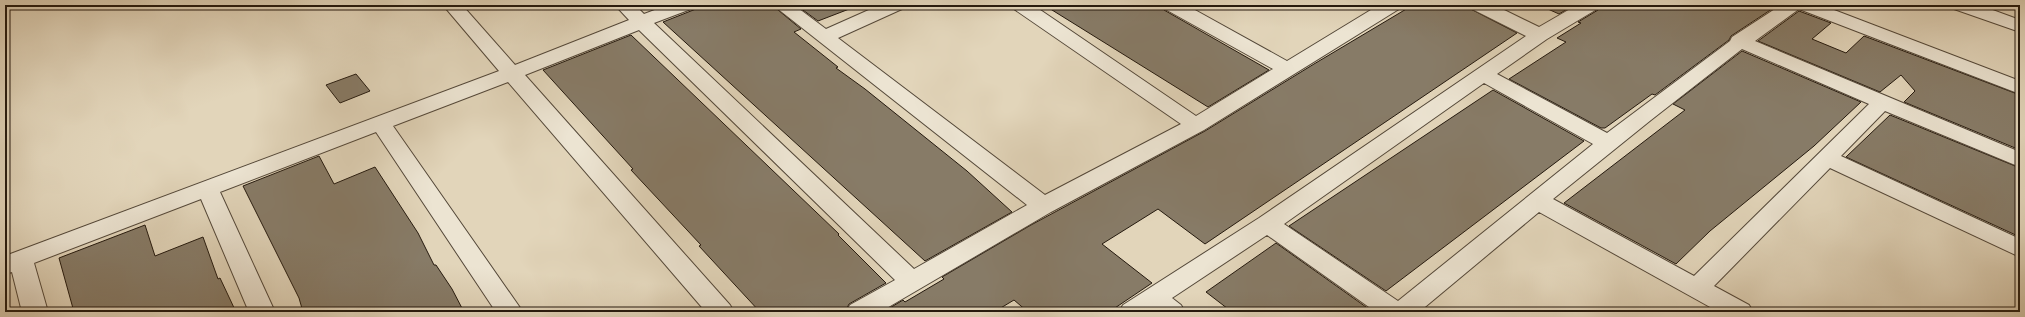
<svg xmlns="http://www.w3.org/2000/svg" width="2025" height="317" font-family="'IM FELL Great Primer',serif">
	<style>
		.building { fill: #877b67; stroke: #24190e }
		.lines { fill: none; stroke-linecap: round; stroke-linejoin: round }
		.minor-casing { stroke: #544839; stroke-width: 2 }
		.minor { fill: #ece4d2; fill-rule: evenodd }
	</style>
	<rect width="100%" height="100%" fill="#e2d5ba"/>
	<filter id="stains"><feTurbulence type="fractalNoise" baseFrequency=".005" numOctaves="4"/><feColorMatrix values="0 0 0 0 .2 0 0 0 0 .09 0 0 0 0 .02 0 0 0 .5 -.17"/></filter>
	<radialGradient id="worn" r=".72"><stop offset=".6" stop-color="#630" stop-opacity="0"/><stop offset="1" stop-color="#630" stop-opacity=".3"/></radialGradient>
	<!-- building -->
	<path class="building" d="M706,5H772L801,29L794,32L838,67L836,68L865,89L967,171L1012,212L925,261L663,22Z
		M796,5H857V6L818,21Z
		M1044,5H1160L1164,10L1269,70L1208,107Z
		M1413,5H1463L1517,33L1205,244L1158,209L1102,244L1152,283L1109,312H1028L1014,300L994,312H883L903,300L905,302L944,279L942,277L1031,225L1205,131L1314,64Z
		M1539,5H1574L1559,14Z
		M1600,5H1778L1731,36L1729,40L1655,95L1652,94L1605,128H1601L1509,79L1566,42L1557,38L1581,23L1578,22L1598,10Z
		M1799,11L1831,23L1812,39L1846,53L1864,36L2020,95V150L1904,102L1915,91L1901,75L1880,92L1758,41Z
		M631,35L839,234L838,235L886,283L849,304L845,312H760L699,246L701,245L631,170L633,169L543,70Z
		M1742,51L1861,102L1814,146L1710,231L1676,264L1564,203L1685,110L1673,104Z
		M356,74L370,91L340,103L326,85Z
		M1493,90L1584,141L1386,291L1289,226Z
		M1890,115L2020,168V237L1846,157Z
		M319,156L334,184L375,167L418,233L434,265H436L452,289L464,312H303L299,298L243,186Z
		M145,225L155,256L203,237L218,279L220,278L236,312H74L59,258Z
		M1276,243L1366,307L1359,312H1232L1206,292Z"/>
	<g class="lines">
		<!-- minor casing -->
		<g class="minor-casing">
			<path id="minor" d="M443,5H462L515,65L629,20L615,5H635L644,14L668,5H693L691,9L654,23L914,269L1027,205L773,5H794L826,29L880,5H904L902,9L838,38L1045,195L1181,124L1014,9L1012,5H1033L1196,116L1273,69L1165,9L1163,5H1186L1287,61L1379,5H1401L1399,9L1204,130L1051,212L880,312H846L850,305L895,280L639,30L525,75L730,305L734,312H706L508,82L393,126L523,312H496L376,132L220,192L275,312H249L201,199L34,263L48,312H22L12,272L5,274V256L499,71Z
				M1470,5H1494L1539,27L1577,5H1599L1597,9L1547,39L1497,74L1607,133L1730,41L1732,37L1781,5H1821L2020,81V94L1799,9L1755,41L2020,152V167L1885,111L1841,156L2020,239V257L1830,168L1714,286L1749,305L1753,312H1719L1539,212L1419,312H1376L1267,235L1172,298L1181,305L1185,312H1119L1123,305L1259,218L1526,36L1472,9ZM1742,49L1869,104L1694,276L1553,199L1651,120ZM1484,83L1593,144L1398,301L1284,224Z
				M1952,5H1979L2020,20V32L1954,9Z"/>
		</g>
		<!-- minor -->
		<use href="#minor" class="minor"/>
	</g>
	<!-- margin -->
	<rect width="2025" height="317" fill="none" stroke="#e2d5ba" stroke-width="20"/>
	<rect x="6" y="6" width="2013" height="305" fill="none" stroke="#24190e" stroke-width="2"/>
	<rect x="10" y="10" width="2005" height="297" fill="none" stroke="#24190e"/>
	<rect width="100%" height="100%" filter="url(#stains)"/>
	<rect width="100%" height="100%" fill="url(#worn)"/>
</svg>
